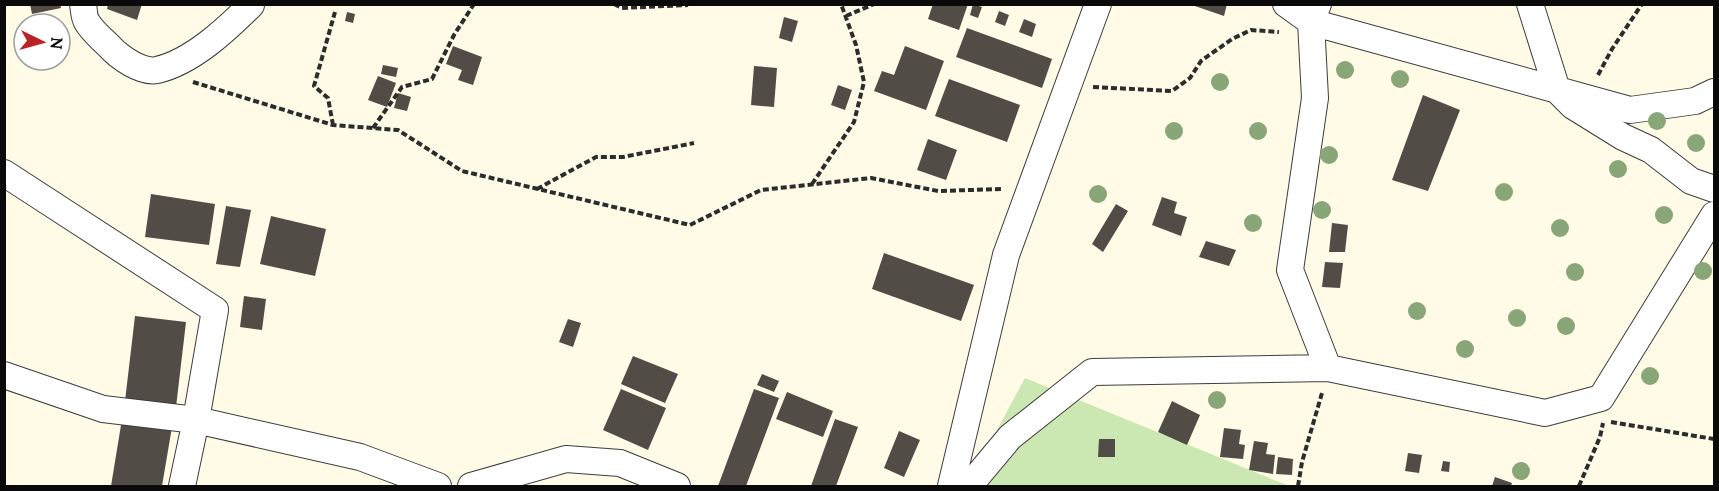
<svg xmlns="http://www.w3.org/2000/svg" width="1719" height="491" font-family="Lora,serif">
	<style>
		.green { fill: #cce8b2 }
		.building { fill: #524c46 }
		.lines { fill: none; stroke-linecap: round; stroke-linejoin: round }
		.minor-casing { stroke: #3d3d3d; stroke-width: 28 }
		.path { stroke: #2c2c2c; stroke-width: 4; stroke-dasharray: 6 3; stroke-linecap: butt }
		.minor { stroke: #fff; stroke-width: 26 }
		.tree { fill: #88a677 }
	</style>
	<rect width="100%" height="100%" fill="#fffbe7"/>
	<!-- green -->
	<path class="green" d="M1025,378L1289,486H967Z"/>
	<!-- building -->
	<path class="building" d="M30,4H60L61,8L32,14Z
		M108,4H142L137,20L107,9Z
		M933,4H968L959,30L928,19Z
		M973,4L982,7L978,18L970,15Z
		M1189,4H1227L1224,16Z
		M999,11L1009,15L1005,26L995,22Z
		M347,12L355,14L353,23L345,21Z
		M784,17L798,21L792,42L779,38Z
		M1024,19L1036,24L1032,37L1019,32Z
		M967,28L1052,59L1042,88L956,57Z
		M453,46L482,57L473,85L458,80L462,70L446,64Z
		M905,46L944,61L926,110L874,91L882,71L894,75Z
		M383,65L398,68L396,77L381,74Z
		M754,66L777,68L774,107L751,105Z
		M378,76L396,83L387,107L368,100Z
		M949,79L1020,105L1007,142L935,116Z
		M838,85L852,90L845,110L831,105Z
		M398,93L411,97L407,111L394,108Z
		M1423,95L1460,110L1428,191L1392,180Z
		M928,139L957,150L946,180L917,170Z
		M151,194L215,204L209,245L145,237Z
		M1162,197L1177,202L1174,213L1187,217L1181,236L1152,225Z
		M1116,204L1128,211L1103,252L1092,244Z
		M226,206L251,210L240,267L216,264Z
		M271,216L326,229L315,276L260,264Z
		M1332,223L1348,225L1345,252H1329Z
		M1206,241L1236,250L1229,266L1199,257Z
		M884,253L974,285L961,321L872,289Z
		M1325,262L1343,263L1340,288L1322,287Z
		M244,296L266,299L262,330L240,327Z
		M135,316L186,322L176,407L125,401Z
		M568,319L581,323L573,347L559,342Z
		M633,356L678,374L665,403L621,384Z
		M762,374L779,381L774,392L757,385Z
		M621,389L666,408L648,450L603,430Z
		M754,389L779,398L746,486H718Z
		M787,392L833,411L823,437L776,419Z
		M1172,401L1200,415L1187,445L1158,432Z
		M122,419L172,427L162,486H111Z
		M835,419L858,427L836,486H811Z
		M1224,428L1241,430L1239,444L1245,445L1243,459L1220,457Z
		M899,431L920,440L904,477L884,468Z
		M1099,439H1115V457H1098Z
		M1254,441L1268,443L1266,454L1275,455L1273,474L1249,470Z
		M1408,453L1422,455L1419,473L1405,471Z
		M1278,457L1293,459L1292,475L1276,474Z
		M1443,461L1450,462L1449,472L1441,471Z
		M1495,477L1512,483L1511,486H1492Z"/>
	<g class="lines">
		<!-- minor casing -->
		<g class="minor-casing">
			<path id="minor" d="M83,4C84,10 84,18 87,22C92,31 102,39 109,46C119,57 141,73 157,70C192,62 227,29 251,5
				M1286,4L1311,22L1630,110L1695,101L1714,92
				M1318,4L1311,22L1315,98L1290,270L1328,368
				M1530,4L1557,90L1573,106L1623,137L1651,150L1691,181L1714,189
				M4,173L215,310L196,420L182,486
				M4,375L103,409L196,420L360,457L438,486
				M471,486L566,459L620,463L677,486
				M951,486L1006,255L1098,4
				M969,486L1010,437L1092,372L1328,368L1545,413L1601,398L1714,215"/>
		</g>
		<!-- path -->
		<path class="path" d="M614,4L622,8L688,5
			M846,16L874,4
			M1598,75L1612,49L1642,4
			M193,82L333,125L398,130L462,171L690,225L761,190L871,178L938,191L1003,189
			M1093,87L1172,91L1190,78L1201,61L1232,39L1251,30L1279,32
			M333,125L328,98L314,86L335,12
			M373,128L402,87L432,79L454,35L474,4
			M812,184L854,122L864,82L856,45L841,4
			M537,189L596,157H623L694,143
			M1611,422L1714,439
			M1298,486L1302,462L1322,393
			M1579,486L1600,437L1603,423"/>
		<!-- minor -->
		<use href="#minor" class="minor"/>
	</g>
	<!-- trees -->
	<g class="tree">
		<circle cx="1345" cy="70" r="9"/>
		<circle cx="1400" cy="79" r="9"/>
		<circle cx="1220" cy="82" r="9"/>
		<circle cx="1657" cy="121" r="9"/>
		<circle cx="1174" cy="131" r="9"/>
		<circle cx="1258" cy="131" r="9"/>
		<circle cx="1696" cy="143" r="9"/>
		<circle cx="1329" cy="155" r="9"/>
		<circle cx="1618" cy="169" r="9"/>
		<circle cx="1504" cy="192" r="9"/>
		<circle cx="1098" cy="194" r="9"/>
		<circle cx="1322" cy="210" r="9"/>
		<circle cx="1664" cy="215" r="9"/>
		<circle cx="1253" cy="223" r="9"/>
		<circle cx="1560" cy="228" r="9"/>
		<circle cx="1703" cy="271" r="9"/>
		<circle cx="1575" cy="272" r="9"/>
		<circle cx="1417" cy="311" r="9"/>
		<circle cx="1517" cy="318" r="9"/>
		<circle cx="1566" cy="326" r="9"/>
		<circle cx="1465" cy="349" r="9"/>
		<circle cx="1650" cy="376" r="9"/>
		<circle cx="1217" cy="400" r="9"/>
		<circle cx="1521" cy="471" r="9"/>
	</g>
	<!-- border -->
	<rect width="1719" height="491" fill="none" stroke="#0a0a0a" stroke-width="12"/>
	<!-- north arrow -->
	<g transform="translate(42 42) rotate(95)"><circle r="28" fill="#ffffff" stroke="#9d9d9d" stroke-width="1.5"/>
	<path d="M0-4.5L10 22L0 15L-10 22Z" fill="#b92325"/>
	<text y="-9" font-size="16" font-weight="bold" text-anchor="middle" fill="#0a0a0a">N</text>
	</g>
</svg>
